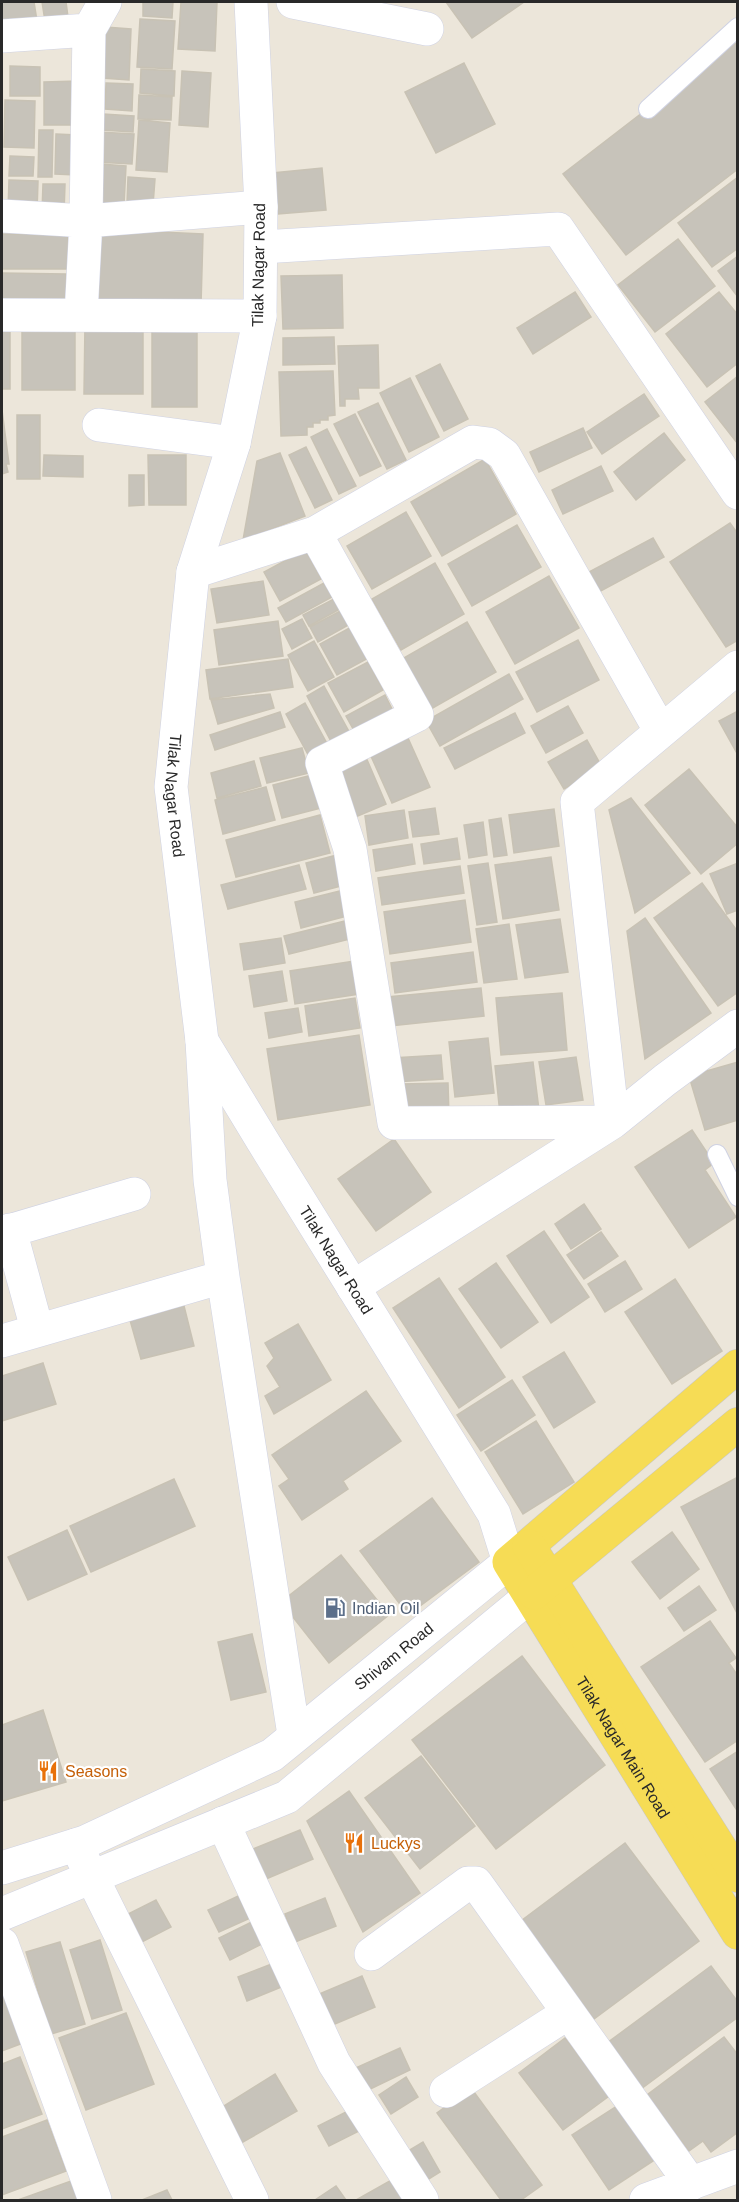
<svg xmlns="http://www.w3.org/2000/svg" width="739" height="2202" font-family="Helvetica,sans-serif">
	<style>
		.building { fill: #c7c3ba; stroke: #c8c2b4; stroke-width: 1.5 }
		.lines { fill: none; stroke-linecap: round; stroke-linejoin: round }
		.service-casing { stroke: #cfd2e3; stroke-width: 20 }
		.minor-casing { stroke: #cfd2e3; stroke-width: 34 }
		.tertiary-casing { stroke: #cfd2e3; stroke-width: 34 }
		.secondary-casing { stroke: #cfd2e3; stroke-width: 34 }
		.primary-casing { stroke: #c7c7c7; stroke-width: 34 }
		.service { stroke: #fff; stroke-width: 18 }
		.minor { stroke: #fff; stroke-width: 33 }
		.tertiary { stroke: #fff; stroke-width: 33 }
		.secondary { stroke: #fff; stroke-width: 33 }
		.primary { stroke: #f6dc55; stroke-width: 33 }
		.labels { text-anchor: middle; stroke-width: 4.5; stroke-linejoin: round; paint-order: stroke }
		.street-label { font-size: 16px; fill: #292929; stroke: #fff }
		.service-label { font-size: 16px; fill: #4e5e75; stroke: #fff; text-anchor: start }
		.food-label { font-size: 16px; fill: #c56008; stroke: #fff; text-anchor: start }
	</style>
	<rect width="100%" height="100%" fill="#ece6da"/>
	<!-- building -->
	<path class="building" d="M2,2H34L37,21L2,27Z
		M42,2H66L68,17L45,21Z
		M143,2H173L172,18L143,16Z
		M181,2H217L215,51L178,49Z
		M446,2H524L472,38Z
		M140,19L175,21L172,69L137,67Z
		M105,27L131,29L129,80L102,78Z
		M734,42L738,47V169L626,255L563,174Z
		M464,63L495,124L436,153L405,92Z
		M10,66L40,67V96H10Z
		M141,69L175,71L174,96L140,93Z
		M182,71L211,73L208,127L179,125Z
		M78,81L79,125H44V82Z
		M106,83L133,84L132,111L105,109Z
		M139,95L172,97L171,120L138,119Z
		M5,100L35,101L34,148L4,147Z
		M103,114L134,116L133,132L102,130Z
		M139,120L170,123L167,172L136,170Z
		M39,130H53L52,177H38Z
		M98,132L134,134L132,164L96,162Z
		M56,134L77,135L76,175L55,174Z
		M10,156L34,157L33,176H9Z
		M100,164L126,166L124,205L97,204Z
		M322,168L326,210L266,215L262,174Z
		M128,177L155,179L153,205L127,203Z
		M738,177V248L712,267L678,223Z
		M9,180L38,181L37,212L8,211Z
		M43,184H65L64,213L42,212Z
		M95,229L203,234L201,305L92,300Z
		M2,234H68V269H2Z
		M678,239L715,286L655,332L618,285Z
		M738,256V297L718,271Z
		M2,273L66,274L67,306H2Z
		M342,275L343,328L283,329L281,276Z
		M575,292L591,317L533,354L517,328Z
		M719,292L738,315V363L707,387L666,334Z
		M85,323L143,324V394H84Z
		M2,324L10,325V389H2Z
		M22,326L75,327V390H22Z
		M152,326L197,327V407H152Z
		M334,337L335,364L283,365V338Z
		M378,345L379,388H358L359,399H345V406H340L338,346Z
		M440,364L468,419L444,431L416,376Z
		M333,371L335,415L328,416V420H320V423H313V427H307V435L281,436L279,372Z
		M738,376V444L705,402Z
		M410,378L439,437L409,452L380,393Z
		M644,394L659,416L602,454L587,432Z
		M378,403L406,460L387,469L358,412Z
		M2,410L9,464H6L8,472L2,474Z
		M355,414L381,466L360,476L334,424Z
		M17,415H40V479H17Z
		M583,428L592,448L539,472L530,452Z
		M327,429L356,486L339,494L311,437Z
		M664,433L685,460L636,500L614,472Z
		M306,447L332,500L315,508L289,455Z
		M280,453L305,516L243,540L257,461Z
		M44,455L83,456V477L43,476Z
		M148,455H186V505H149Z
		M485,459L516,514L442,556L411,502Z
		M601,466L613,491L563,514L552,490Z
		M129,475H144V505L129,506Z
		M406,512L431,556L372,589L347,546Z
		M730,523L738,534V640L726,647L670,562Z
		M517,525L541,567L472,606L448,564Z
		M653,538L664,557L597,593L587,573Z
		M305,550L321,579L280,601L264,572Z
		M435,563L464,614L401,650L372,599Z
		M549,576L579,628L515,664L486,612Z
		M263,581L269,615L217,623L211,589Z
		M324,583L332,597L286,622L278,608Z
		M334,599L340,609L309,626L303,615Z
		M344,609L352,623L318,642L310,627Z
		M302,619L312,638L292,649L282,629Z
		M278,621L283,656L219,665L214,630Z
		M467,622L496,672L431,709L402,659Z
		M355,625L372,656L337,675L320,644Z
		M578,640L599,680L537,712L516,672Z
		M314,641L334,677L308,691L288,655Z
		M288,659L293,687L210,699L206,670Z
		M368,662L383,690L344,712L328,683Z
		M509,674L523,699L440,746L426,721Z
		M324,686L352,737L334,747L307,696Z
		M270,694L274,708L218,724L211,700Z
		M385,695L395,715L357,736L346,716Z
		M305,703L330,749L311,760L286,714Z
		M568,706L583,733L546,753L531,726Z
		M738,711V755L719,721Z
		M280,712L285,727L215,750L210,735Z
		M515,713L525,733L455,769L444,748Z
		M408,738L430,787L392,803L370,754Z
		M587,740L602,767L564,789L548,762Z
		M302,748L309,773L267,783L260,758Z
		M365,755L386,804L353,818L333,769Z
		M254,761L261,786L217,798L211,773Z
		M689,769L738,828V843L701,874L645,805Z
		M316,774L325,807L282,818L273,785Z
		M266,787L275,820L223,834L215,800Z
		M631,798L690,873L635,913L609,810Z
		M435,808L439,834L413,837L409,812Z
		M554,809L559,846L514,853L509,815Z
		M404,810L408,838L369,845L365,816Z
		M320,815L330,853L236,877L226,840Z
		M501,818L507,855L494,857L489,820Z
		M483,822L487,855L469,858L464,825Z
		M457,838L460,859L424,864L421,844Z
		M412,844L415,864L376,871L373,850Z
		M337,855L345,885L314,893L306,863Z
		M551,857L559,910L503,919L495,865Z
		M488,863L497,922L477,925L468,866Z
		M738,863V910L727,914L710,874Z
		M299,865L306,889L228,909L221,885Z
		M460,866L464,893L382,905L378,878Z
		M702,883L738,932V992L718,1006L654,918Z
		M344,890L351,915L301,928L295,902Z
		M465,900L471,942L390,954L384,912Z
		M645,918L711,1013L645,1059L627,931Z
		M560,919L568,972L525,978L516,925Z
		M345,921L350,939L289,954L284,936Z
		M509,924L517,979L484,983L476,929Z
		M281,938L285,963L244,970L240,944Z
		M473,952L477,982L395,993L391,963Z
		M354,961L359,994L295,1004L290,971Z
		M282,971L287,1001L254,1007L249,976Z
		M481,988L484,1016L390,1026L387,997Z
		M562,993L567,1050L501,1055L496,998Z
		M355,998L360,1028L309,1036L305,1006Z
		M298,1008L302,1032L269,1038L265,1013Z
		M359,1035L370,1105L278,1120L267,1049Z
		M488,1038L494,1093L455,1097L449,1042Z
		M441,1055L443,1079L394,1082L392,1058Z
		M576,1057L583,1100L546,1105L539,1062Z
		M533,1062L539,1110L500,1114L495,1066Z
		M738,1062V1120L705,1130L689,1076Z
		M448,1083L449,1116L402,1117L401,1084Z
		M692,1130L714,1163L705,1170L736,1217L689,1248L635,1167Z
		M394,1139L431,1192L376,1231L338,1179Z
		M584,1204L601,1229L571,1249L555,1224Z
		M544,1231L589,1297L551,1323L507,1256Z
		M601,1232L618,1256L584,1279L567,1255Z
		M625,1261L642,1289L605,1312L588,1284Z
		M496,1263L538,1322L501,1348L459,1289Z
		M439,1278L505,1377L459,1408L393,1308Z
		M675,1279L722,1351L672,1384L625,1312Z
		M184,1306L194,1346L141,1359L130,1320Z
		M298,1324L331,1380L274,1414L265,1396L280,1387L267,1366L274,1358L265,1343Z
		M564,1352L595,1402L554,1428L523,1377Z
		M43,1363L56,1404L2,1421V1376Z
		M512,1380L535,1415L481,1451L457,1415Z
		M366,1391L401,1441L343,1481L348,1489L302,1520L279,1486L289,1479L272,1455Z
		M536,1421L574,1482L523,1514L485,1452Z
		M738,1477V1615L681,1507Z
		M174,1479L195,1526L91,1572L70,1526Z
		M432,1498L479,1562L408,1615L360,1551Z
		M67,1530L87,1574L28,1600L8,1557Z
		M672,1532L699,1569L660,1599L632,1562Z
		M341,1555L389,1615L329,1663L281,1602Z
		M699,1586L716,1610L684,1631L668,1608Z
		M710,1621L736,1658L729,1663L738,1676V1740L705,1762L641,1667Z
		M252,1634L266,1692L231,1700L218,1642Z
		M522,1656L605,1765L496,1849L412,1740Z
		M43,1710L66,1782L2,1801V1725Z
		M738,1751V1812L710,1769Z
		M421,1756L475,1826L420,1869L365,1798Z
		M349,1791L420,1893L363,1932L307,1821Z
		M300,1830L313,1859L266,1879L253,1849Z
		M625,1843L699,1941L594,2019L521,1921Z
		M249,1891L259,1914L219,1932L208,1910Z
		M325,1898L336,1926L295,1942L285,1914Z
		M156,1900L171,1927L136,1945L122,1917Z
		M264,1916L274,1938L230,1960L219,1938Z
		M100,1940L122,2010L92,2019L70,1950Z
		M60,1942L85,2024L51,2034L26,1952Z
		M282,1960L291,1983L247,2001L238,1977Z
		M711,1966L738,2002V2017L641,2089L607,2043Z
		M362,1976L375,2007L323,2029L310,1998Z
		M2,1990L23,2043L2,2051Z
		M126,2013L154,2084L86,2110L59,2038Z
		M724,2037L738,2055V2132L711,2152L703,2141L689,2151L647,2095Z
		M565,2038L609,2096L563,2130L519,2073Z
		M400,2048L410,2070L362,2093L351,2070Z
		M20,2057L42,2114L2,2129V2064Z
		M275,2074L297,2111L236,2146L219,2109Z
		M406,2077L418,2097L391,2114L379,2095Z
		M471,2088L542,2185L521,2200H501L437,2113Z
		M620,2104L656,2159L609,2190L572,2135Z
		M358,2106L369,2126L329,2146L318,2126Z
		M47,2120L66,2171L2,2195V2137Z
		M423,2142L440,2172L416,2187L398,2157Z
		M395,2178L407,2200H356Z
		M74,2180L81,2200H18Z
		M336,2186L346,2200H315Z
		M167,2190L172,2200H142Z"/>
	<g class="lines">
		<!-- service casing -->
		<g class="service-casing">
			<path id="service" d="M648,109L738,27
				M717,1154L738,1197"/>
		</g>
		<!-- minor casing -->
		<g class="minor-casing">
			<path id="minor" d="M293,2L427,29
				M2,36L89,30L105,2
				M2,216L86,221L89,30
				M262,247L558,229L738,493
				M2,315L260,316
				M81,315L86,221L261,207
				M99,425L234,443
				M315,533L417,715L322,763L350,849L394,1123L613,1122L577,802L738,667
				M193,572L315,533L473,442L489,444L504,455L660,730
				M202,1041L210,1180L223,1277L294,1735
				M10,1230L37,1329
				M2,1233L134,1194
				M353,1287L613,1122L665,1080L738,1026
				M2,1341L223,1277
				M223,1823L334,2063L422,2200
				M76,1845L252,2200
				M2,1944L95,2200
				M371,1954L468,1883H476L691,2184
				M446,2091L568,2013
				M646,2200L738,2166"/>
		</g>
		<!-- tertiary casing -->
		<g class="tertiary-casing">
			<g id="tertiary">
				<path id="s1" d="M251,2L261,207L260,316L234,443L193,572L171,787L202,1041L262,1140L494,1514L509,1562"/>
			</g>
		</g>
		<!-- secondary casing -->
		<g class="secondary-casing">
			<g id="secondary">
				<path id="s2" d="M2,1868L85,1842L272,1755L509,1562"/>
				<path d="M2,1914L287,1797L530,1596"/>
			</g>
		</g>
		<!-- primary casing -->
		<g class="primary-casing">
			<g id="primary">
				<path id="s3" d="M738,1366L509,1562L738,1933"/>
				<path d="M529,1546L738,1876"/>
				<path d="M534,1593L738,1424"/>
			</g>
		</g>
		<!-- service -->
		<use href="#service" class="service"/>
		<!-- minor -->
		<use href="#minor" class="minor"/>
		<!-- tertiary -->
		<use href="#tertiary" class="tertiary"/>
		<!-- secondary -->
		<use href="#secondary" class="secondary"/>
		<!-- primary -->
		<use href="#primary" class="primary"/>
	</g>
	<!-- icons -->
	<defs>
		<g id="fuel-bare" transform="scale(1.62)"><path d="M-5.5-6h7V0h2V4h1.3V-2.5L3-4.5l.8-.8L6-3V5H2.5V1h-1V6h-7ZM-4.2-4.7v3.2H.2V-4.7Z" fill="#5c6f8a" stroke="#fff" stroke-width="2.5" paint-order="stroke"/></g>
		<g id="restaurant-bare" transform="scale(1.62)"><path d="M-5-6h1v4h1v-4h1v4h1v-4h1v5L-1.5 .5V6h-2V.5L-5-1ZM5-6V6H3V1.5H1.5Q1.5-4 5-6Z" fill="#e8710a" stroke="#fff" stroke-width="2.5" paint-order="stroke"/></g>
	</defs>
	<g fill-rule="evenodd">
		<use href="#fuel-bare" x="335" y="1608"/>
		<use href="#restaurant-bare" x="48" y="1771"/>
		<use href="#restaurant-bare" x="354" y="1843"/>
	</g>
	<g class="labels">
		<!-- street labels -->
		<g class="street-label">
			<text transform="translate(258 265) rotate(-89)" y="6">Tilak Nagar Road</text>
			<text dy="6" stroke="none"><textPath href="#s1" startOffset="804">Tilak Nagar Road</textPath></text>
			<text dy="6" stroke="none"><textPath href="#s1" startOffset="1308">Tilak Nagar Road</textPath></text>
			<text dy="6" stroke="none"><textPath href="#s2" startOffset="450">Shivam Road</textPath></text>
			<text dy="6" stroke="none"><textPath href="#s3" startOffset="519">Tilak Nagar Main Road</textPath></text>
		</g>
		<!-- service labels -->
		<g class="service-label">
			<text x="352" y="1614">Indian Oil</text>
		</g>
		<!-- food labels -->
		<g class="food-label">
			<text x="65" y="1777">Seasons</text>
			<text x="371" y="1849">Luckys</text>
		</g>
	</g>
	<!-- border -->
	<rect width="739" height="2202" fill="none" stroke="#292929" stroke-width="6"/>
</svg>
